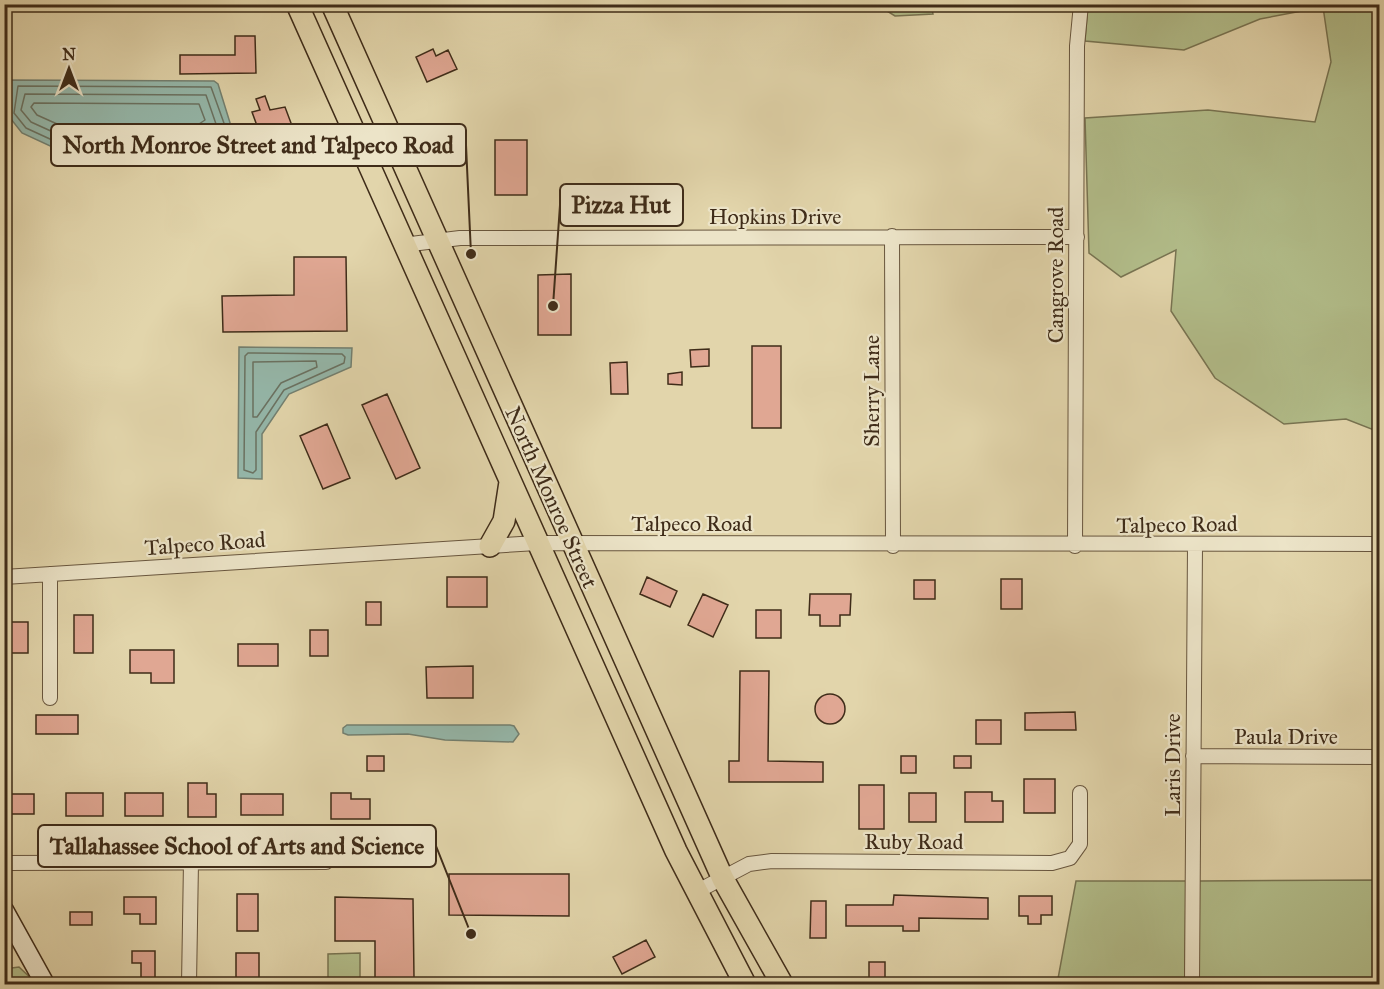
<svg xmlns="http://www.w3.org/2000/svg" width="1384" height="989" font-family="'IM FELL Great Primer',serif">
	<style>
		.green { fill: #b2bd8a; stroke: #787452; stroke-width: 1.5 }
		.water { fill: #95b8ab; stroke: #738071; stroke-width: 1.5 }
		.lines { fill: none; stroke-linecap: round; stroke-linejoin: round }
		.shore { stroke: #6a7262; stroke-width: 1.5 }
		.building { fill: #e0a793; stroke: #3f2c19; stroke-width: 1.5 }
		.minor-casing { stroke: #68563e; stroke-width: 16 }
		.secondary-casing { stroke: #3f2c19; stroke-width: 21 }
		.trunk-casing { stroke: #3f2c19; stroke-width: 24 }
		.minor { stroke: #ece4c8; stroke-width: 14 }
		.secondary { stroke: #ece4c8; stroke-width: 18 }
		.trunk { stroke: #e2d5ab; stroke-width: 21 }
		.labels { text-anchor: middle; stroke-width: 4.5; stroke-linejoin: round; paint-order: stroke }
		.street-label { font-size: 22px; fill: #3f2c19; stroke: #ece4c8 }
		.leader { fill: none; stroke: #3f2c19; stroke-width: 2 }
		.callout-dot { fill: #3f2c19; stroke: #ece4c8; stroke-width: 2 }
		.callout { fill: #ece4c8; stroke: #3f2c19; stroke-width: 2 }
		.callout-label { font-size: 24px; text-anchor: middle; font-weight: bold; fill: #3f2c19 }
	</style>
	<rect width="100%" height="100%" fill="#e2d5ab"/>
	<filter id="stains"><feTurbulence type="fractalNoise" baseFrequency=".00333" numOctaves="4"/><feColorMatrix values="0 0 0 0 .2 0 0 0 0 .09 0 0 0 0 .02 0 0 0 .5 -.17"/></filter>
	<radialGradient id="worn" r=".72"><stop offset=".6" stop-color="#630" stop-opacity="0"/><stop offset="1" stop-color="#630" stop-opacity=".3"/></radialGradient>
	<!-- green -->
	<path class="green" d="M877,5H931L933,14L895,16Z
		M1088,5H1379V432L1346,419L1284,424L1215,378L1171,311L1176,250L1121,277L1089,253L1085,118L1208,110L1315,122L1331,62L1323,7L1260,19L1184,50L1085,41Z
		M1379,880V984H1198L1199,881Z
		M1076,881H1186L1185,984H1057Z
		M360,953V983L328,984V954Z
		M19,967L37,984H5L4,969Z"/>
	<!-- water -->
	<path class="water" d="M11,80L214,81L218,84L231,126L226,136L200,150L61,151L22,133L7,114Z
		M239,347L352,348L351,367L289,394L262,434V479L238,478Z
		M347,725H510L514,726L519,734L513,742L445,740L408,734L348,735L343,733V728Z"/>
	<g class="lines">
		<!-- shore -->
		<path class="shore" d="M18,86L211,87L225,126L221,131L198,144L63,145L26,128L14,113Z
			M25,94L206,95L216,124L196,137H64L31,122L21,110Z
			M34,103L199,104L205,120L193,128H66L37,115L31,107Z
			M248,353L342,354L345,357L344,363L284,390L256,432V470L253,473L244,470L245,356Z
			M316,361L317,367L281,383L257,417H253V362Z"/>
	</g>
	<!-- building -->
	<path class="building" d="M235,36H255L256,73L180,74V55H235Z
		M433,49L436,56L448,50L457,69L427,82L416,57Z
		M265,96L270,110L285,107L291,123L260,134L252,112L260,110L256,99Z
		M495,140H527V195H495Z
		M294,257H346L347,331L223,332L222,296L294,295Z
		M571,274V335H538V275Z
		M752,346H781V428H752Z
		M709,349V366L691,367L690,350Z
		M627,362L628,394H611L610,363Z
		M682,372V385L668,384V374Z
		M387,394L420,468L396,479L362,405Z
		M327,424L350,478L323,489L300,436Z
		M447,577H487V607H447Z
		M647,577L677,591L670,607L640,594Z
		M1001,579H1022V609H1001Z
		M914,580H935V599H914Z
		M703,594L728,605L713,637L688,625Z
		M810,594H851L850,615H840V626H820V615H809Z
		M366,602H381V625H366Z
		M756,610H781V638H756Z
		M74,615H93V653H74Z
		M10,622H28V653H10Z
		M310,630H328V656H310Z
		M238,644H278V666H238Z
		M130,650H174V683H151V673H130Z
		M473,666V698H427L426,667Z
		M740,671H769L768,761L823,762V782H729V761H739Z
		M815 709a15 15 0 1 1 30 0a15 15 0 1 1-30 0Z
		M1075,712L1076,730H1025V713Z
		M36,715H78V734H36Z
		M976,720H1001V744H976Z
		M367,756H384V771H367Z
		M901,756H916V773H901Z
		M954,756H971V768H954Z
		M1024,779H1055V813H1024Z
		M188,783H207V794H216V817H188Z
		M859,785H884V829H859Z
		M965,792H992V801H1003V822H965Z
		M66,793H103V816H66Z
		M125,793H163V816H125Z
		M331,793H351V799H370V819H331Z
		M909,793H936V822H909Z
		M4,794H34V814H4Z
		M241,794H283V815H241Z
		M449,874H569V916L449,915Z
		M237,894H258V931H237Z
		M894,895L988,898V919L919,918V931H903V926H846V905H893Z
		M1019,896H1052V915H1041V924H1028V916H1019Z
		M124,897H156V924H140V914H124Z
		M335,897L413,899L414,978H375V941H335Z
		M811,901H826V938H810Z
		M70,912H92V925H70Z
		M646,940L655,957L622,974L613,957Z
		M132,951H155V983H141V963H132Z
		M236,953H259V984H236Z
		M869,962H885V984H869Z"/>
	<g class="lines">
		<!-- minor casing -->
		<g class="minor-casing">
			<path id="minor" d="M892,236L893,546
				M403,245L460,238L1077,237
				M1075,546L1077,46L1081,4
				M4,577L537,543L1380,544
				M50,698V574
				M1193,756L1380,757
				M4,863L326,862
				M696,892L749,864L772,861L1052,863L1070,858L1080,844V793
				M189,984L191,862
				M1192,984L1195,545"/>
		</g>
		<!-- secondary casing -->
		<g class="secondary-casing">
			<path id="secondary" d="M4,910L45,984"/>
		</g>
		<!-- trunk casing -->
		<g class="trunk-casing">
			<path id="trunk" d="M297,4L676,851L745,984
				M332,4L723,879L782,984
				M490,546L504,521L510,482"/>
		</g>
		<!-- minor -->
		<use href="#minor" class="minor"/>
		<!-- secondary -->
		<use href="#secondary" class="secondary"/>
		<!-- trunk -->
		<use href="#trunk" class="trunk"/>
	</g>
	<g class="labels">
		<!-- street labels -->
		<g class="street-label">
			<text x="775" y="224">Hopkins Drive</text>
			<text transform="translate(1055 275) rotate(-90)" y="8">Cangrove Road</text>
			<text transform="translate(871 391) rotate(-90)" y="8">Sherry Lane</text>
			<text transform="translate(552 497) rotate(66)" y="8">North Monroe Street</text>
			<text x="692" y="531">Talpeco Road</text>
			<text transform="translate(1177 524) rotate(-1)" y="8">Talpeco Road</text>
			<text transform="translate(205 543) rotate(-4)" y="8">Talpeco Road</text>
			<text x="1286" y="744">Paula Drive</text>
			<text transform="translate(1172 765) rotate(-90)" y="8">Laris Drive</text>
			<text x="914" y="849">Ruby Road</text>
		</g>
	</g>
	<!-- callouts -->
	<path class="leader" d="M471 254L466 145M553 306L560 205M471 934L436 846"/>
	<g class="callout-dot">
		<circle cx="471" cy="254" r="6"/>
		<circle cx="553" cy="306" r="6"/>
		<circle cx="471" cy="934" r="6"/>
	</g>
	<g class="callout">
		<rect x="51" y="124" width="415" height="42" rx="6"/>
		<rect x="560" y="184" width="123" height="42" rx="6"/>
		<rect x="38" y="825" width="398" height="42" rx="6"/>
	</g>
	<g class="callout-label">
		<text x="258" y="153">North Monroe Street and Talpeco Road</text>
		<text x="621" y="213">Pizza Hut</text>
		<text x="237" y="854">Tallahassee School of Arts and Science</text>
	</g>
	<!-- margin -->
	<rect width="1384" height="989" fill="none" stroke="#e2d5ab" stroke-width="24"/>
	<rect x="6" y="6" width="1372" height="977" fill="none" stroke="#3f2c19" stroke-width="3"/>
	<rect x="12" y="12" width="1360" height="965" fill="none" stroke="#3f2c19" stroke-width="1.5"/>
	<!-- north arrow -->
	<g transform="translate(69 69)" stroke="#ece4c8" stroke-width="4.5" paint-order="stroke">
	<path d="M0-4.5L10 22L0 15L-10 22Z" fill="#3f2c19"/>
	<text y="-9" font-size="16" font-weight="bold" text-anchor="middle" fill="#3f2c19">N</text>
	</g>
	<rect width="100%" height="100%" filter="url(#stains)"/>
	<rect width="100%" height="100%" fill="url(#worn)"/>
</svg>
